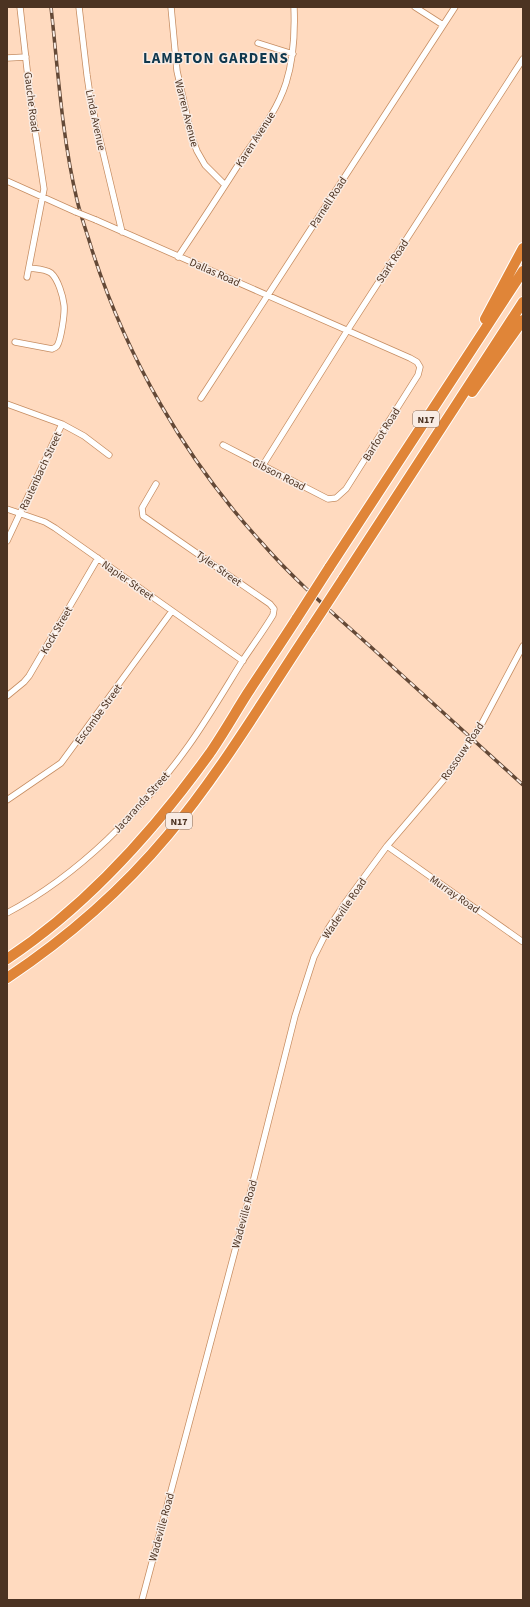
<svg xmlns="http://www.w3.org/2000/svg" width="530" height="1607" font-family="'Source Sans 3',sans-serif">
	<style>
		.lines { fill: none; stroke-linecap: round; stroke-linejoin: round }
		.minor-casing { stroke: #c68d62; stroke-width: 7 }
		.motorway-casing { stroke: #fff; stroke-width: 12 }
		.minor { stroke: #fff; stroke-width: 5.5 }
		.motorway { stroke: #e08538; stroke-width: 10 }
		.rail-casing { stroke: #644937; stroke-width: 3.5 }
		.rail { stroke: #f9ece4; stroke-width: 2; stroke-dasharray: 6; stroke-linecap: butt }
		.minor-bridge-casing { stroke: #c68d62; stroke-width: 7; stroke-linecap: butt }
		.motorway-bridge-casing { stroke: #fff; stroke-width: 12; stroke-linecap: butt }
		.minor-bridge { stroke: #fff; stroke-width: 5.5 }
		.motorway-bridge { stroke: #e08538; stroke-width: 10 }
		.labels { text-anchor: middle; stroke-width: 3; stroke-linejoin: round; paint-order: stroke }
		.shield { fill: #f9ece4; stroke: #806a5c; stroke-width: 1 }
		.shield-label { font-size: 10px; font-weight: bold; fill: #4c3322 }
		.street-label { font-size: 11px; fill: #4c3322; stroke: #f9ece4 }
		.district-label { font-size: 15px; font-weight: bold; letter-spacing: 1px; fill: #0f384e; stroke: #f9ece4 }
	</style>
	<rect width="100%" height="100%" fill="#ffdabf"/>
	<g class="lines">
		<!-- minor casing -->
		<g class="minor-casing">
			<path id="minor" d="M20,7L31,104L44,189L27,277
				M79,7L87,75L91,102L122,232
				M171,7L177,71L192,138L197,151L205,165L225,185
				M415,7L443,25
				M258,43L293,54
				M7,58L26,57
				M7,181L76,212
				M96,220L410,358L417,362L420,367L418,375L346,489L336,498L328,499L223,445
				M178,257C200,224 221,192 242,159C258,135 277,111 286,83C294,58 295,32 294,7
				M15,342L52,349C54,348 55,348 57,346C61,340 65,313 64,305C63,296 58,279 51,273C45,269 36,269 29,268
				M201,398L455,7
				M7,404L62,424L84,436L109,455
				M263,465L347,331L523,59
				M7,509L45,522L55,528L243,661
				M7,541L62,424
				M7,696L24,682L29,676L98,558
				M481,725L523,646
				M7,800L61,763L172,611
				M387,846L523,942
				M7,913C79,875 142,811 189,745C208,718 225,689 243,660C253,645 264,630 273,615L274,609L270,604L143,516L142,508L156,484
				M142,1600L249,1198L295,1016L314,957L328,929L345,903L387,846L446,777L466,748"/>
		</g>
		<!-- motorway casing -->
		<g class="motorway-casing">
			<path id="motorway" d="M485,319L523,248
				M472,392L523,320
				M329,568L523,271
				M343,579L523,302
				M7,959C88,905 154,831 210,753C223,734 235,713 247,694C264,668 281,643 297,618
				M7,978C67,938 122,890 168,835C221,772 265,697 311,628"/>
		</g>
		<!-- minor -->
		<use href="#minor" class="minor"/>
		<!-- motorway -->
		<use href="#motorway" class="motorway"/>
		<!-- rail casing -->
		<g class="rail-casing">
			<path id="rail" d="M51,7C58,71 62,137 77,200C81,217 87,233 92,250C127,358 185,459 262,543C295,581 334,614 372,648C422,693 472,739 523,785"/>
		</g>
		<!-- rail -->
		<use href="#rail" class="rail"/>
		<!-- minor-bridge casing -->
		<g class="minor-bridge-casing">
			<path id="minor-bridge" d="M76,212L96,220
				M466,748L481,725"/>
		</g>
		<!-- motorway-bridge casing -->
		<g class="motorway-bridge-casing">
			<path id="motorway-bridge" d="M297,618L329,568
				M311,628L343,579"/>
		</g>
		<!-- minor-bridge -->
		<use href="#minor-bridge" class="minor-bridge"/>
		<!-- motorway-bridge -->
		<use href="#motorway-bridge" class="motorway-bridge"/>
	</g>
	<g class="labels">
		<!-- shield labels -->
		<g class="shield">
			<rect x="413" y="411" width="26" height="16" rx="3"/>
			<rect x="166" y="813" width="26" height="16" rx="3"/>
		</g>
		<g class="shield-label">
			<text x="426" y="423">N17</text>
			<text x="179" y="825">N17</text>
		</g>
		<!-- street labels -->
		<g class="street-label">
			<text transform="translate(32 102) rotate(83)" y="4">Gauche Road</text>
			<text transform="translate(187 113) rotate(76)" y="4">Warren Avenue</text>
			<text transform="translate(96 120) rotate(78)" y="4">Linda Avenue</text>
			<text transform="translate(255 139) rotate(-57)" y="4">Karen Avenue</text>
			<text transform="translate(328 202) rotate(-57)" y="4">Parnell Road</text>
			<text transform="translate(392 261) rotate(-57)" y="4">Stark Road</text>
			<text transform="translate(215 272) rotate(24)" y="4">Dallas Road</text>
			<text transform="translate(381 434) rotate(-58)" y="4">Barfoot Road</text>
			<text transform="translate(40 471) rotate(-65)" y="4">Rautenbach Street</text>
			<text transform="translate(279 474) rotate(27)" y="4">Gibson Road</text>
			<text transform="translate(219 568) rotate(35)" y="4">Tyler Street</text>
			<text transform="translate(128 580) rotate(35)" y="4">Napier Street</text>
			<text transform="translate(56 630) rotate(-60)" y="4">Kock Street</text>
			<text transform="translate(98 714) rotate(-54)" y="4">Escombe Street</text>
			<text transform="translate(462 751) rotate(-56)" y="4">Rossouw Road</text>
			<text transform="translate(141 802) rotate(-48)" y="4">Jacaranda Street</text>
			<text transform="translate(455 894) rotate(35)" y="4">Murray Road</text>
			<text transform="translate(344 908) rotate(-56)" y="4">Wadeville Road</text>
			<text transform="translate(244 1214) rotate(-75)" y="4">Wadeville Road</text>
			<text transform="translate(161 1527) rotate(-75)" y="4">Wadeville Road</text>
		</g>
		<!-- district labels -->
		<g class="district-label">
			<text x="216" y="63">LAMBTON GARDENS</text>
		</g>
	</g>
	<!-- border -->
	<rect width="530" height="1607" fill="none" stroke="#4c3322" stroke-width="16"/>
</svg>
